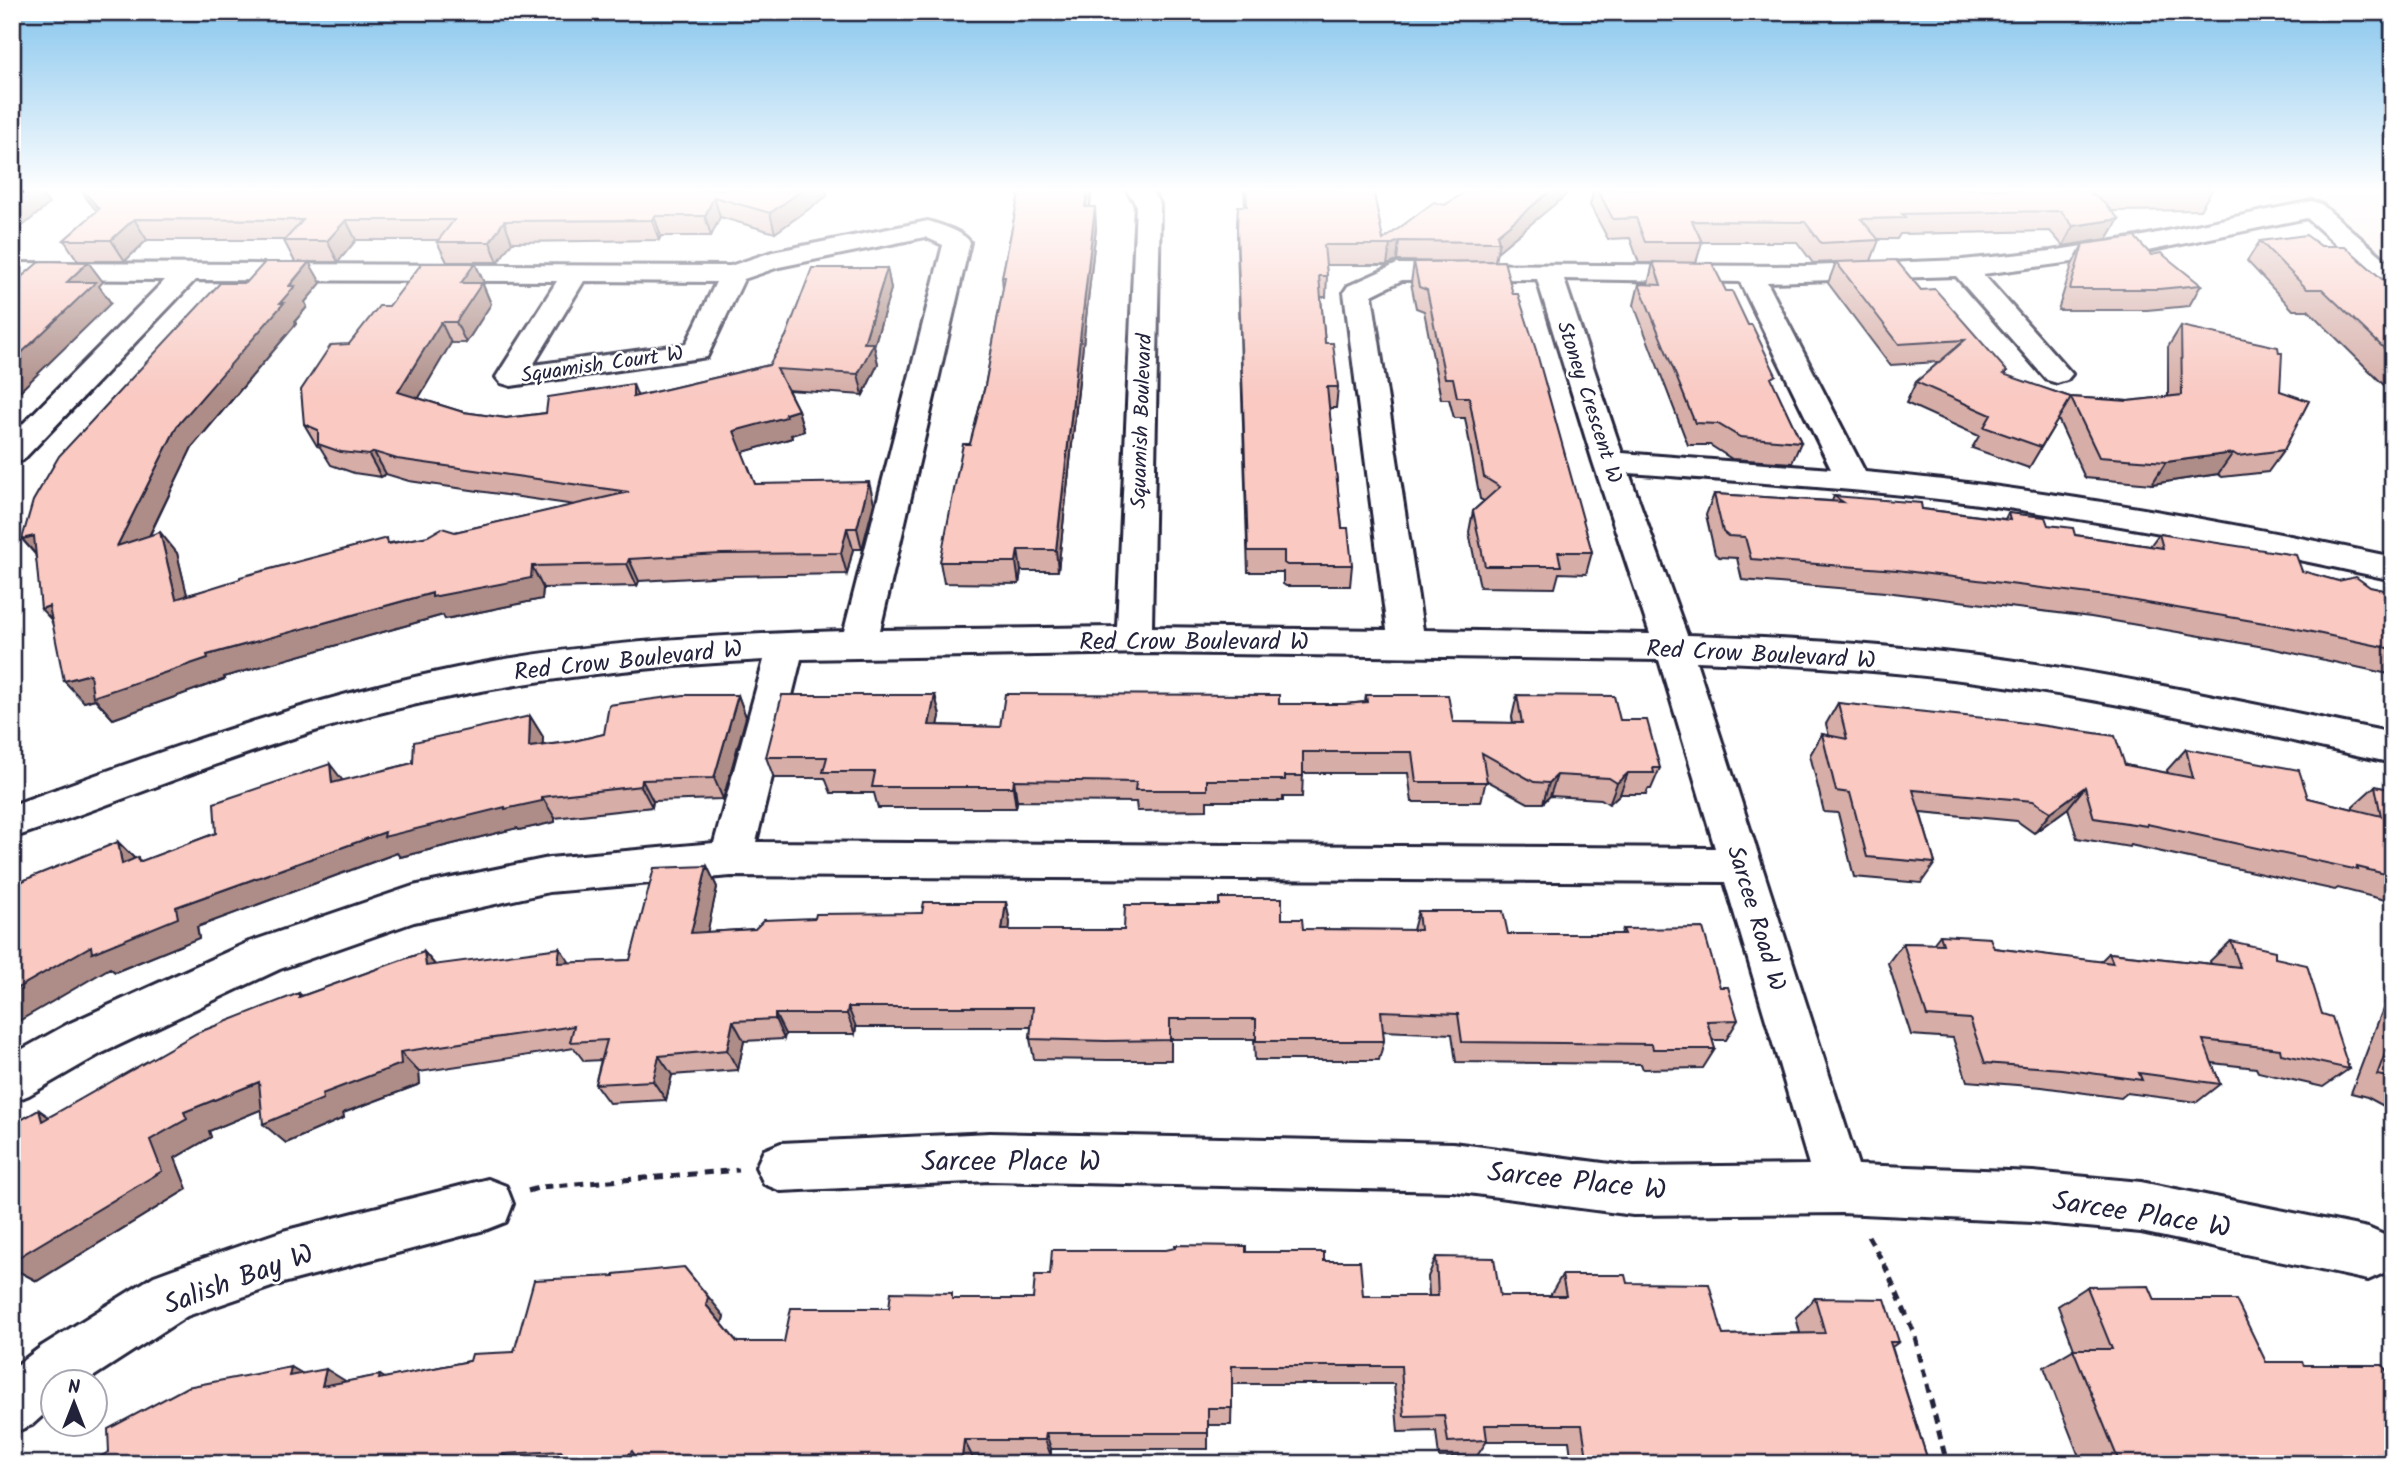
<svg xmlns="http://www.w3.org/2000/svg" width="2405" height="1476" font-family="Kalam,sans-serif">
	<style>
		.built { fill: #fdefed }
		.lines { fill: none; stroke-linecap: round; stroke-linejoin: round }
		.minor-casing { stroke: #22223b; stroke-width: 6 }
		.path { stroke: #22223b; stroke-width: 5; stroke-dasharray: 9 7; stroke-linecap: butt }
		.minor { fill: #fff; fill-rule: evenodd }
		.wall { fill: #d6ada7; stroke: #22223b; stroke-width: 2 }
		.shaded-wall { fill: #ae8d88; stroke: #22223b; stroke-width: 2 }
		.building { fill: #f9c9c2; stroke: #22223b; stroke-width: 2 }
		.labels { text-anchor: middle; stroke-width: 5; stroke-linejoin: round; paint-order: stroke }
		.far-street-label { font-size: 21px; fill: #22223b; stroke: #fff }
		.street-label { font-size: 24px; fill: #22223b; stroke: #fff }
		.near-street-label { font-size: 28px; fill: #22223b; stroke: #fff }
	</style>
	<rect width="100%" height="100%" fill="#fff"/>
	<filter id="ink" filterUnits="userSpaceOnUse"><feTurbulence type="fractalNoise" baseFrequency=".0143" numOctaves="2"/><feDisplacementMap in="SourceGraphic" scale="14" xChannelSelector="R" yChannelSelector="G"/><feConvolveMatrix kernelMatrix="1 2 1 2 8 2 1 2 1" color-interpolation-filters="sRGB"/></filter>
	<g filter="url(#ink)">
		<!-- built -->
		<path class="built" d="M2260,189H2393V280L2313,209L2286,215Z"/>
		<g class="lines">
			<!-- minor casing -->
			<g class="minor-casing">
				<path id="minor" d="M1126,189H1150L1160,204L1152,627L1387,630L1344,292L1348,286L1397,264L1807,266L1962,260L2051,251L2138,237L2312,201L2321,204L2393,266V288L2383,286L2307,218L2138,253L1983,274L2072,374L2067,380L2057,383L2047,380L1956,276L1767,282L1865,472C2043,488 2218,520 2393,557V580C2248,548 2103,520 1956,501C1847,488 1738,481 1629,473L1687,635C1783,638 1881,644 1977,656C2116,673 2255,705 2393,733V763C2255,733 2116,700 1976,682C1883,670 1789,664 1696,661L1858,1165L2033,1172L2141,1182L2368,1228L2386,1236L2393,1252L2386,1272L2368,1280L2141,1232L2033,1222L1841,1213L1633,1215L1453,1191L990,1181L781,1191L764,1184L756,1167L764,1150L781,1143L990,1133L1453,1143L1633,1167L1809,1165L1725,882L731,876L549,892L414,922L280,969L100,1054L29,1095L12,1102V1055L68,1024L249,942L413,886L549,858L714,843L764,660C616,668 470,685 328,727C221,759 118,803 12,838V805C152,755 292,703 438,672C571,643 709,635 844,631L943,245L925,237L779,267L744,279L707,357L511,386L501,383L496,377L557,281L195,280L23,460L12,463V435L165,280L12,279V263L730,266L772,252L928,221C941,225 962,231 970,242L880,630L1117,627L1136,204ZM1537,279L1593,462L1650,634L1423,630L1372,295L1402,280ZM1564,279L1740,282L1831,469L1622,453ZM584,281L716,282L686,344L533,365ZM1149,653L1659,660L1715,848L756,842L801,659Z
					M488,1179L506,1186L513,1204L506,1222L488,1229L283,1283L187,1316L85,1382H52V1407L32,1425L12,1433V1369L42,1346L154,1276L173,1269L283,1231Z"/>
			</g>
			<!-- path -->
			<path class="path" d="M528,1191L541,1187L739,1170
				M1868,1236L1885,1266L1914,1333L1947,1464"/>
			<!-- minor -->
			<use href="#minor" class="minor"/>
		</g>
		<!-- wall -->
		<path class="wall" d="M80,189H826L827,196L775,233L720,217L711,236H661L659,240L512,242L498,262H447L437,242L439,240H356L338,262H295L284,241L285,240H147L125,261H78L64,240L97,211L89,202Z
			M1020,189H1090L1091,198L1089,207L1096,228L1058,571H1021L1019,584L944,583L940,562L985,386L1003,289L1002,277Z
			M1244,189H1373L1383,240L1445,205L1470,189H1568L1567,194L1497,252L1495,261L1513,294L1592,552L1586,574L1559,573L1555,588L1480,587L1469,532L1473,511L1484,501L1480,499L1465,418H1454L1449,399H1441L1424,311L1416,308L1411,283L1414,262H1457L1397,261L1387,265H1326L1327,276L1326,297H1321L1325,343L1338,387L1336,408H1329L1342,528L1352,565L1350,586H1286L1283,584V572H1248L1237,246L1238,206H1245Z
			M1594,189H2085L2094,196L2088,189H2210L2212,190L2200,210L2111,211L2119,219L2107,239L2063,246L2050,231L1900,234L1897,239H1878L1879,240L1871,261L1921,290L2007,371L2004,375L2070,397L2128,401L2168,397V347L2181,326L2280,391L2284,450L2268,472L2222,477L2218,474L2152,484L2085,478L2058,419L2029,468L1972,448L1979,436L1906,403L1916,382L1939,362L1890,365L1828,283L1836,262L1813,263L1797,242H1702L1696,263L1773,384L1801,442L1792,463L1732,459L1710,445H1688L1634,305L1639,284H1648L1653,263H1639L1630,238L1608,239L1590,205Z
			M2260,241L2321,246L2393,289V394L2308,310H2293L2247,261Z
			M2083,244L2201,285L2189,306L2147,310H2058L2072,265Z
			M475,263L484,283L483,285L491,304L466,343H451L418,398L463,412L506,418L546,413L638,396L769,365L887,268L891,289L874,346L878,364L863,395L788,390L798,410L804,431L791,435L792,438L742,452L755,484L874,503L862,549H853L847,574L729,576L639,581L637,586L543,588L542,599L445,619L443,615L224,677L225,679L113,719L95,699L84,702L51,620L35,554L22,539L321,283L305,302L307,307L295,321L296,324L192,447L150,535L177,553L187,595L390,543L455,532L575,505L409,481L386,474L381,477L354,473L331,465L320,447L317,446L304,424L349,344L389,306Z
			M1714,494L1832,501L1834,496L1922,509L2005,519L2008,513L2075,535L2150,546L2159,534L2338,581L2393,592V675L2270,648L2091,617L1885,592L1742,580L1737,558L1719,557L1715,554L1706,515Z
			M738,695L746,717L723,799L653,801L652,807L555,818V822L519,830L517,828L400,857L397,853L197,927L199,938L115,972L110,968L118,842L135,859L142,861L216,833L343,781L413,763L530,716L543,737L542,745L570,742L604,734Z
			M935,695L940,716L938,725L1000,727L1279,704H1345L1365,702L1366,695L1453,722L1513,723L1512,717L1517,695L1620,720L1660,768L1651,789H1648L1646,794H1620L1609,804L1601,799L1550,796L1543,803H1528L1486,780L1481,802H1412L1408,773H1303L1302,797H1283V801H1207V810L1137,811L1136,802L1017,801L1016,808H878L874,793H831L825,778H774L766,757Z
			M1838,703L2125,765L2168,773L2167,770L2186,749L2308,798L2353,809V806L2375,786L2393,790V902L2338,888L2335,890L2130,845L2129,847L2077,838L2068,808L2034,833L2017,821L1920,812L1935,863L1921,883L1854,877L1838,813L1824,812L1810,755L1822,734L1829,736L1826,724Z
			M707,866L717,887L707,932L755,929L922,913L1006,902L1010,923L1009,930H1124L1282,919L1303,929L1413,930L1418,911L1508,934H1621L1623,929L1720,987L1738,1020L1726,1040H1712L1715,1049L1703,1068L1643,1069L1641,1064L1456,1062L1452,1034L1383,1031L1384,1041L1379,1060H1255L1254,1039H1171V1060H1108L1034,1059L1030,1039L1031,1027H856L855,1034H785L784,1039L744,1041L738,1070L672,1075L666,1100L609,1103L595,1084L601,1060L584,1061L574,1048L419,1072L420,1084L343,1113L344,1118L286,1143L262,1109L209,1131L211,1137L175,1158L187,1189L37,1281L12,1268V1125L39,1110L49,1117L299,993L302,996L424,952L435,965L570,963L630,960Z
			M1940,935L1994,948L2100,962L2109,953L2211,964L2210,961L2231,941L2275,958L2322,1014L2349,1069L2323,1087L2258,1072L2256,1068L2212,1063L2220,1084L2197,1102L2127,1093L2121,1098L2042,1087L1967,1081L1953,1038L1911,1035L1888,963L1903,943L1933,944Z
			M2393,999V1111L2367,1097L2351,1093L2384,1006Z
			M1246,1252L1324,1261L1363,1296H1429L1428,1277L1436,1257L1500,1296H1551V1294L1562,1275L1627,1283L1723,1335L1800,1333L1796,1317L1815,1298L1899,1342L1892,1347L1929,1464H1572L1569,1441H1487L1477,1456L1439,1457L1436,1431L1398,1432L1394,1384H1232L1231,1425H1208V1449H1051V1456H972L971,1464H87L291,1367L303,1374L346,1382L380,1375L385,1378L514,1352L724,1316L722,1324L737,1342H784L889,1308L955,1299H1033L1050,1275Z
			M2087,1287L2155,1300L2266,1362L2304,1365L2393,1464H2082L2044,1367L2074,1349L2058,1306Z"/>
		<!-- shaded-wall -->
		<path class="shaded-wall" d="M29,189H38L49,204L12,235V203Z
			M804,189H826L827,196L775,233L770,213Z
			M1088,189H1090L1091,198L1087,228L1085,207Z
			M1553,189H1568L1567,194L1497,252L1499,242L1497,235Z
			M714,197L720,217L711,236L705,216Z
			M1095,207L1096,228L1058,571L1056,550Z
			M654,216L661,236L659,240L652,220Z
			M134,219L147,240L125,261L111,240Z
			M2119,219L2107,239L2063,246L2073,226Z
			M346,220L356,240L338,262L327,241Z
			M504,221L512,242L498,262L490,242Z
			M1399,241L1397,261L1387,265L1390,245Z
			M88,262L103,282L99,286L111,303L12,399V362L67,282Z
			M309,262L321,283L305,302L307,307L295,321L296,324L192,447L134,567L117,546L177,426Z
			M475,263L484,283L483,285L491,304L466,343L456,322L461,283Z
			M887,268L891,289L874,346L878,364L863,395L858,374L864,343Z
			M441,322L451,343L410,413L398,392Z
			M633,384L641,405L633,397Z
			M798,410L804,431L791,435L792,438L740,453L734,431Z
			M374,452L386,474L381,477L369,455Z
			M2233,453L2218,474L2152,484L2166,462Z
			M869,482L874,503L862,549L857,528Z
			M847,528L853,549L847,574L841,553Z
			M160,532L177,553L193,620L176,599Z
			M34,536L41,560L22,539Z
			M1018,550L1021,571L1019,584L1016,562Z
			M629,559L639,581L637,586L627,564Z
			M532,566L543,588L542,599L445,619L443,615L224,677L225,679L113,719L95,699L84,702L64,681L90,674L207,655Z
			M49,606L61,630L41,609Z
			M738,695L746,717L723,799L714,778Z
			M935,695L940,716L934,746L929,725Z
			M530,716L543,737L542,768L529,747Z
			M330,764L346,785L332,783Z
			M1628,773L1620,794L1609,804L1617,783Z
			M1557,775L1550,796L1543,803L1549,783Z
			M642,780L653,801L652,807L641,786Z
			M1014,780L1017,801L1016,808L1013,787Z
			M2085,787L2068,808L2034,833L2051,812Z
			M542,797L555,818V822L519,830L517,828L400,857L397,853L197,927L199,938L115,972L110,968L12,1025V991L91,946L176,907L385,832Z
			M118,842L139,863L122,864Z
			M707,866L717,887L703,953L691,933Z
			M1006,902L1010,923L1007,951L1002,930Z
			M560,948L574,969L558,963Z
			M424,952L442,973L426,966Z
			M848,1007L856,1027L855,1034L847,1014Z
			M775,1014L785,1034L784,1039L775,1019Z
			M733,1021L744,1041L738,1070L727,1050Z
			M400,1052L419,1072L420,1084L343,1113L344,1118L286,1143L263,1124Z
			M659,1056L672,1075L666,1100L653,1081Z
			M259,1082L282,1101L209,1131L211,1137L175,1158L187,1189L37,1281L12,1268V1244L150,1140L184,1112Z
			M39,1110L66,1129L42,1121Z
			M684,1267L724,1316L722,1324L706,1305Z
			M291,1367L322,1385L289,1376Z
			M326,1369L355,1387L322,1386Z
			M1046,1433L1051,1449V1456L1045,1440Z
			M964,1440L972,1456L971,1464H966L962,1457Z
			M632,1451L648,1464H620Z
			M503,1454L518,1464H500Z"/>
		<!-- building -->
		<path class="building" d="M12,189H29L12,203Z
			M82,189H804L770,213L714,197L705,216H654L652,220L504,221L490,242H437L454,220H346L327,241H284L303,220L134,219L111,240H64L99,209Z
			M1020,189H1088L1085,207H1095L1056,550H1018L1016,562H940L963,444H970L985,386L1005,277H1002Z
			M1246,189H1373L1383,240L1434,202L1445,205L1470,189H1553L1497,235L1499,242L1399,241L1390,245H1324L1327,276H1319L1325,343H1333L1338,387H1327L1342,528H1348L1352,565H1287L1284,563V551H1248L1237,227L1238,206H1247Z
			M1597,189H2085L2104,203L2119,219L2073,226L2061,211L1902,214L1906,218L1861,219L1879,240L1821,243L1805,222L1692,221L1702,242H1645L1636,218L1613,219Z
			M2117,189H2210L2212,190L2119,191Z
			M2306,235L2321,246H2345L2393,289V357L2322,289H2307L2260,241Z
			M2135,237L2151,255L2161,253L2201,285L2159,289H2070L2083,244Z
			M1896,260L1921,290L1935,289L2007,371L2003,374L2070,397L2128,401L2182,395L2181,326L2278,347L2279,353H2282L2280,391L2309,401L2284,450L2238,456L2233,453L2166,462L2099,457L2071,398L2041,447L1984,427L1991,415L1916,382L1965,340L1899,344L1836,262Z
			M40,261L88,262L67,282H96L12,362V285Z
			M1504,261L1513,294H1518L1536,350L1592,552H1558L1561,566H1485L1473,511L1500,487L1484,477L1469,397H1457L1453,378H1445L1427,290L1419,287L1414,262Z
			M265,262H309L289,286H295L280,303H284L177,426L117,546L160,532L176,599L240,579V577L387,538L388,544L428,536L442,528L455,532L629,492L397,459L374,452L369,455L341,452L318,444V430L304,424L301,390L331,345L349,344L379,306H389L422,263H475L461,283H482L456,322H441L398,392L463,412L506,418L546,413L548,397L633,384V397L769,365L786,336L812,268H887L864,343H874L858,374L777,369L798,410L785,414L786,417L734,431L755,484L869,482L857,528H847L841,553L721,554L629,559L627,564L532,566L531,578L432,597V593L207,655L208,658L93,697L90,674L64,681L49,606L41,609L34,536L22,539L33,501L59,456L220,283H246Z
			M1653,262L1712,263L1726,291H1732L1748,325H1752L1776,375L1771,378L1801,442L1740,437L1718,424L1695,423L1639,284L1661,285Z
			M1714,494L1843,502L1834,496L1921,503L1922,509L2010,520L2008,513L2045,517L2048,525L2073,528L2075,535L2163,548L2159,534L2296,555L2302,571L2338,581L2356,577L2370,587L2393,592V649L2288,627L2106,596L1897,570L1751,559L1745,537L1728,536L1723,532Z
			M1005,694L1279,695V704H1345L1367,702L1366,695H1448L1453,722L1522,723L1517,695L1614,696L1620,720H1647L1660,768H1653L1654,773H1628L1617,783L1609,778L1557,775L1549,783L1534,782L1482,753L1487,782H1416L1412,752H1303V776H1285V780H1207V790H1135L1136,782L1014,780L1013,787H872L875,772H823L827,757H766L782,695H935L929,725L1000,727Z
			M684,695H738L714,778L642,780L641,786L542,797V801L505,809V807L384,837L385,832L176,907L178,918L92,953L91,946L12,991V886L29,878L118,842L122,864L138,857L139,862L216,833L214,803L330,764L332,783L413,763L414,742L530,716L529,747L570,742L604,734L609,705Z
			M1838,703L2004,720L2115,736L2125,765L2193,778L2186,749L2299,770L2308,798L2381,816L2375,786L2393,790V876L2357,867L2358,870L2147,824V826L2094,818L2085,787L2051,812L2033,801L1913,790L1935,863L1867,857L1850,793L1836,791L1822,734L1847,739Z
			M707,866L691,933L755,929L764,920L815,918L816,914L922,913L924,902H1006L1002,930H1124L1125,905H1219V898H1282V919H1302L1303,929L1420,930L1418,911H1503L1508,934H1625L1623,929L1703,928L1720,987H1728L1738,1020L1707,1021L1715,1049H1653L1652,1044L1462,1042L1458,1014L1381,1011L1384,1041H1256V1019H1170V1040L1106,1041L1030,1039L1033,1007H848L847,1014H775V1019L733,1021L727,1050L659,1056L653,1081L595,1084L607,1040L570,1042L574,1026L400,1052L401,1064L322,1094L323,1099L263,1124L259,1082L184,1112L187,1119L150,1140L162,1171L12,1261V1125L39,1110L42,1121L197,1033L299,993V997L424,952L426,966L560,948L558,963L630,960L654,868Z
			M1940,935L1990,938L1994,948L2113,963L2109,953L2240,967L2231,941L2275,951V958L2307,965L2322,1014L2332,1017L2349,1069L2281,1054L2280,1049L2203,1040L2220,1084L2139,1073L2142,1080L2061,1069L1985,1063L1970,1019L1927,1016L1903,943L1943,944Z
			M2393,1032V1078L2377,1075Z
			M1175,1245L1246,1246V1252H1324V1261H1360L1363,1296H1438L1436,1257L1494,1258L1500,1296H1566L1562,1275H1625L1627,1283L1709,1284L1723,1335L1825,1333L1815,1298L1885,1299L1899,1342H1890L1929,1464H1839L1587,1458L1582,1425H1485L1487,1440L1448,1442L1444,1415L1404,1416L1401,1366H1232V1408H1208V1433H1046L1045,1440H964L962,1457L936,1458L935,1464H901L902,1458H824L823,1464H641L632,1451L620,1464H570L561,1451L503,1454L500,1464H87L109,1452L108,1429L187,1387L291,1367L289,1376L326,1369L322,1386L380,1375L379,1379L470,1361L472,1354L514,1352L534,1280L614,1276V1274L684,1267L708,1297L706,1305L737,1342H784L791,1308H889L891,1292L952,1293V1299H1033L1035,1275H1050L1052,1250H1166L1175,1248Z
			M2149,1286L2155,1300H2236L2266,1362H2302L2304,1365H2383L2393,1382V1464H2120L2073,1349H2112L2087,1287Z"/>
	</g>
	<!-- sky -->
	<linearGradient id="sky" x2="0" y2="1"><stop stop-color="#86c5ed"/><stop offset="0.48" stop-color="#fff"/><stop offset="1" stop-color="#fff" stop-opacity="0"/></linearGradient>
	<rect width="2405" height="396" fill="url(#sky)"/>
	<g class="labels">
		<!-- far-street labels -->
		<g class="far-street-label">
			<text transform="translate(602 364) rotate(-8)" y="7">Squamish Court W</text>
			<text transform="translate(1590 402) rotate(72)" y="7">Stoney Crescent W</text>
			<text transform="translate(1141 421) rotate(-88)" y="7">Squamish Boulevard</text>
		</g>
		<!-- street labels -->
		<g class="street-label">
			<text x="1194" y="649">Red Crow Boulevard W</text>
			<text transform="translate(1761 654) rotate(3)" y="8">Red Crow Boulevard W</text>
			<text transform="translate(628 660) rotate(-6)" y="8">Red Crow Boulevard W</text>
			<text transform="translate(1757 918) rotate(73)" y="8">Sarcee Road W</text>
		</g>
		<!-- near-street labels -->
		<g class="near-street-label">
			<text x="1011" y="1170">Sarcee Place W</text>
			<text transform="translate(1577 1180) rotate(6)" y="10">Sarcee Place W</text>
			<text transform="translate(2142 1213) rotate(9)" y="10">Sarcee Place W</text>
			<text transform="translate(238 1278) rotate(-20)" y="10">Salish Bay W</text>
		</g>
	</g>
	<!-- margin -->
	<rect width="2405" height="1476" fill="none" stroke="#fff" stroke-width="42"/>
	<rect x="21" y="21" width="2363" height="1434" fill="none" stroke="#22223b" stroke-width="2.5" filter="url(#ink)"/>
	<!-- north arrow -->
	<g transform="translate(74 1403)"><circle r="33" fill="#ffffff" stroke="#a7a7b1" stroke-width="2"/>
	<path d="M0-5L12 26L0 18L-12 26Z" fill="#22223b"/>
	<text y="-10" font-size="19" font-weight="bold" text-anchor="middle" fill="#22223b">N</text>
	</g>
</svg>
